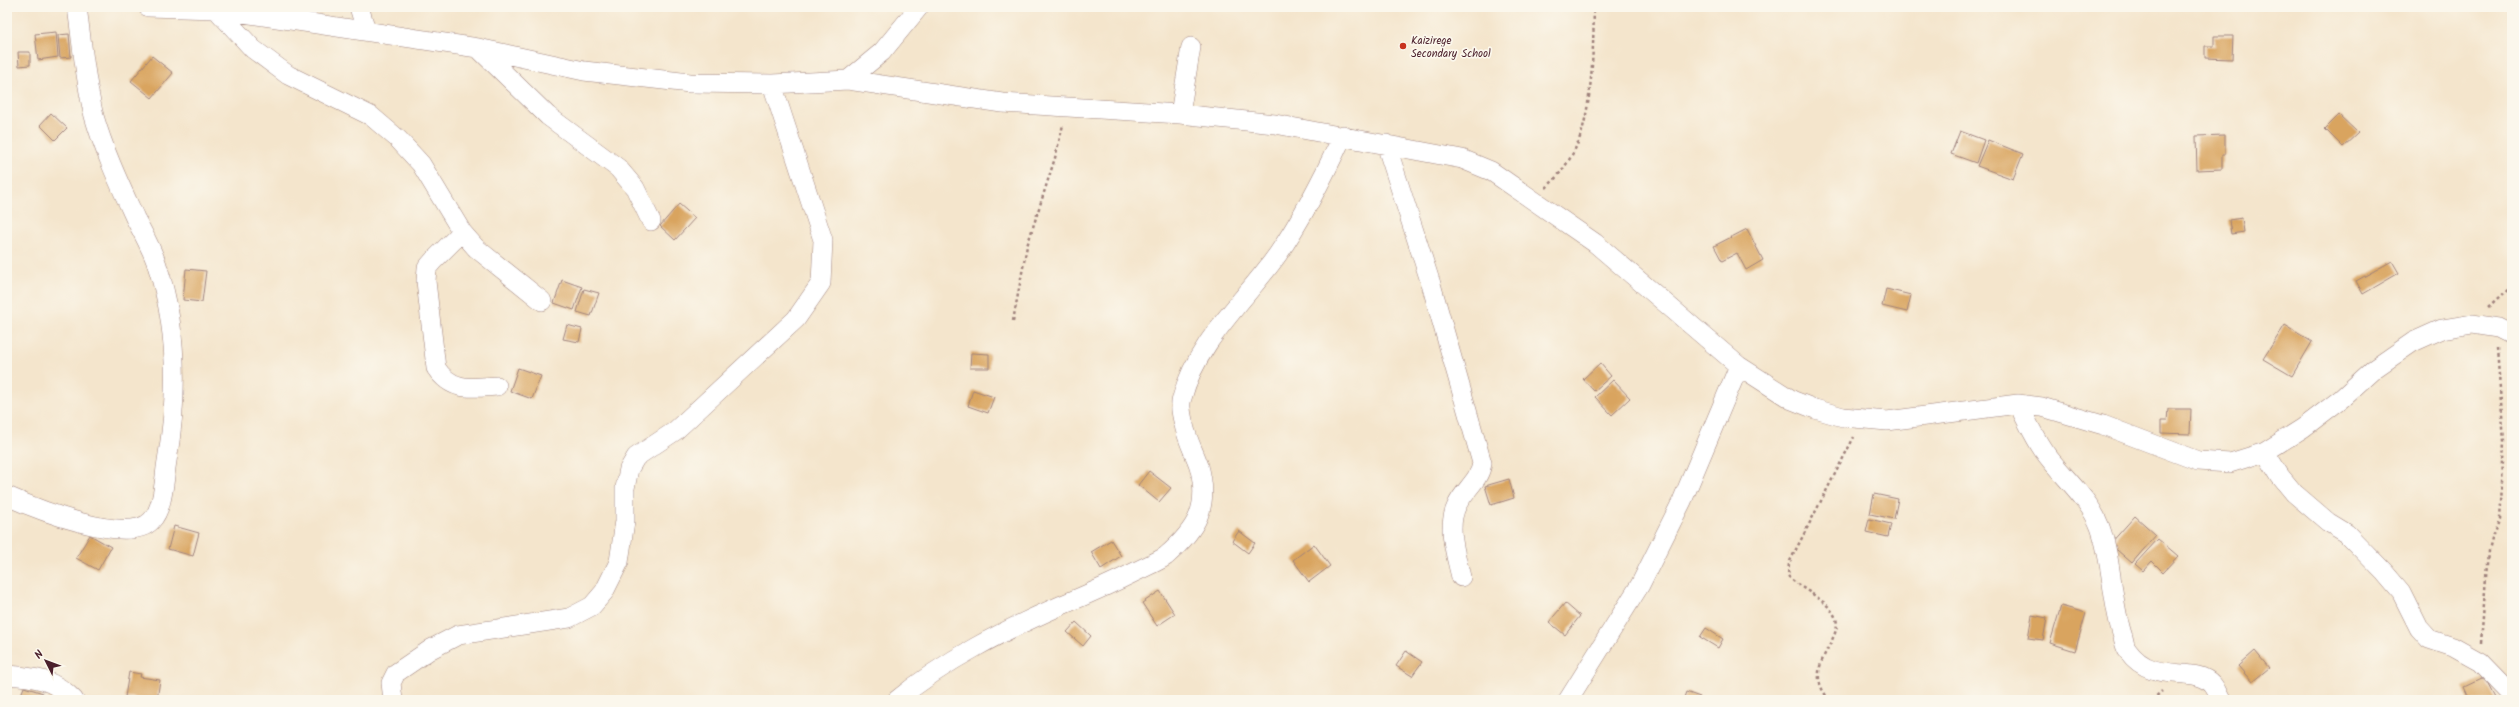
<svg xmlns="http://www.w3.org/2000/svg" width="2519" height="707" font-family="Kalam,sans-serif">
	<style>
		.building { fill: #d9a45f }
		.lines { fill: none; stroke-linecap: round; stroke-linejoin: round }
		.minor-casing { stroke: #9f827c; stroke-width: 20 }
		.path { stroke: #9f827c; stroke-width: 2.5; stroke-dasharray: 3 3; stroke-linecap: butt }
		.minor { stroke: #fff; stroke-width: 19 }
		.poi-dot { fill: #c8321e; stroke: #fbf7ec; stroke-width: 1.5 }
		.labels { text-anchor: middle; stroke-width: 3.5; stroke-linejoin: round; paint-order: stroke }
		.poi-label { font-size: 11px; fill: #4a1f2b; stroke: #fbf7ec; text-anchor: start }
	</style>
	<rect width="100%" height="100%" fill="#fbf7ec"/>
	<filter id="ink" filterUnits="userSpaceOnUse"><feTurbulence type="fractalNoise" baseFrequency=".025" numOctaves="2"/><feDisplacementMap in="SourceGraphic" scale="8" xChannelSelector="R" yChannelSelector="G"/><feConvolveMatrix kernelMatrix="1 2 1 2 8 2 1 2 1" color-interpolation-filters="sRGB"/></filter>
	<filter id="wash" filterUnits="userSpaceOnUse"><feTurbulence type="fractalNoise" baseFrequency=".012" numOctaves="4" result="noise"/><feDisplacementMap in="SourceGraphic" scale="16" xChannelSelector="R" yChannelSelector="G"/><feGaussianBlur stdDeviation="0.9" result="paint"/><feColorMatrix in="noise" values="0 0 0 0 0 0 0 0 0 0 0 0 0 0 0 0 0 1.4 0 .05"/><feComposite in="paint" operator="in"/></filter>
	<g filter="url(#wash)">
		<rect width="100%" height="100%" fill="#f4e5cc"/>
		<g id="blocks">
			<!-- building -->
			<path class="building" d="M56,32L58,57L38,60L35,34Z
				M69,34L71,57L60,58L58,35Z
				M2214,36H2233L2232,59L2205,58V46H2214Z
				M18,52H30V65L19,66Z
				M152,56L173,73L152,98L131,81Z
				M51,113L67,128L55,140L40,125Z
				M2339,115L2358,133L2343,147L2325,129Z
				M1960,131L1984,140L1976,163L1951,154Z
				M2225,135V155H2222V169L2197,170L2196,136Z
				M1988,140L2023,154L2013,179L1977,166Z
				M679,204L695,218L675,240L660,226Z
				M2242,218L2244,232L2231,234L2229,220Z
				M1747,229L1763,260L1746,270L1737,253L1722,261L1714,246Z
				M2392,261L2399,273L2363,294L2356,281Z
				M186,269L206,271L202,302L183,300Z
				M562,280L582,287L574,310L554,303Z
				M584,289L599,293L591,316L577,312Z
				M1886,289L1911,295L1907,312L1882,306Z
				M567,325L582,329L579,342L563,339Z
				M2285,325L2312,342L2292,376L2263,359Z
				M971,353L989,354V368H970Z
				M1600,363L1611,376L1594,391L1583,379Z
				M518,368L541,376L532,399L510,391Z
				M1613,380L1630,398L1612,415L1595,397Z
				M973,390L994,397L988,413L968,406Z
				M2168,409H2191L2190,434L2161,433V421H2167Z
				M1149,471L1171,488L1159,502L1138,485Z
				M1509,479L1514,498L1491,505L1485,486Z
				M1874,494L1898,499L1894,519L1870,514Z
				M2135,516L2156,535L2132,563L2110,544Z
				M1869,519L1891,524L1888,537L1866,532Z
				M174,526L199,533L193,556L168,549Z
				M1239,531L1255,543L1248,553L1232,541Z
				M90,535L111,547L98,570L76,558Z
				M2158,539L2178,556L2163,572L2152,561L2143,571L2135,564Z
				M1111,540L1121,556L1101,569L1091,552Z
				M1314,544L1330,566L1309,582L1293,560Z
				M1160,591L1175,614L1157,626L1142,603Z
				M1565,603L1580,616L1565,635L1549,622Z
				M2061,606L2086,613L2075,651L2050,643Z
				M2032,615L2047,618L2043,640L2028,638Z
				M1076,622L1091,636L1083,646L1067,632Z
				M1706,628L1723,639L1718,648L1700,637Z
				M1406,651L1422,662L1412,676L1396,666Z
				M2255,651L2269,668L2252,682L2238,666Z
				M129,672L141,674L140,677L160,680L157,700L125,697Z
				M2484,677L2496,700H2469L2463,687Z
				M24,687L43,693L41,700H19Z
				M1686,692L1700,697L1699,700H1683Z
				M50,695L60,699V700H49Z"/>
		</g>
	</g>
	<g filter="url(#ink)">
		<use href="#blocks" fill-opacity="0" stroke="#9f827c" stroke-width="1"/>
		<g class="lines">
			<!-- minor casing -->
			<g class="minor-casing">
				<path id="minor" d="M148,7L216,9L478,48L584,71L690,83L772,84L848,80L1002,103L1180,114L1275,124L1462,159L1491,171L1595,243L1739,366L1792,400L1815,409L1843,417L1887,421L2018,404L2042,407L2103,425L2198,461L2230,463L2265,452L2303,428L2341,399L2374,369L2413,342L2442,329L2472,324L2498,328L2512,335
					M359,7L366,30
					M216,9L253,49L288,75L371,116L398,139L421,164L462,232L476,248L542,301
					M478,48L548,116L618,168L635,188L651,221
					M848,80L882,52L919,7
					M1180,114L1191,47
					M1386,144L1431,284L1482,463C1480,480 1464,490 1457,505C1446,527 1456,555 1461,577
					M462,232L433,261L427,268L426,281L436,368C452,392 471,388 497,386
					M2018,404C2026,419 2033,435 2043,450C2061,476 2089,497 2100,527C2113,563 2111,602 2123,637C2124,641 2125,648 2128,651C2153,686 2194,664 2212,684C2216,688 2218,695 2221,700
					M2265,452L2280,476L2294,493L2328,522L2346,533L2384,572L2401,592L2419,628L2429,639L2453,647L2480,662L2512,695
					M7,496C34,508 128,546 151,521C164,508 164,478 167,461C178,396 178,328 157,265C152,249 143,233 135,218C120,185 104,151 94,116C85,80 82,43 77,7
					M7,675C35,677 54,679 74,700
					M393,700L391,683L396,673L431,649L458,635L569,618L592,606L604,592L619,562L625,521V488L629,469L636,457L675,431L796,319L821,283L823,240L772,84
					M897,700C945,660 1005,630 1062,605C1089,594 1115,582 1141,569C1149,565 1159,561 1166,556C1197,529 1210,507 1199,466C1194,452 1187,439 1184,425C1182,416 1179,406 1182,398C1197,341 1245,301 1278,254C1304,216 1324,176 1343,135
					M1568,700L1640,585L1682,501L1739,366"/>
			</g>
			<!-- path -->
			<path class="path" d="M1546,188C1558,176 1568,164 1575,149C1593,113 1593,47 1594,7
				M2489,307L2512,286
				M1013,321L1027,246L1055,158L1063,125
				M2481,643L2488,551L2491,539L2500,519L2501,504L2504,441L2497,349
				M1830,700C1799,668 1843,641 1836,619C1828,598 1802,591 1788,576L1789,563L1854,437
				M2152,700L2162,691"/>
			<!-- minor -->
			<use href="#minor" class="minor"/>
		</g>
	</g>
	<!-- markers -->
	<circle class="poi-dot" cx="1403" cy="46" r="4"/>
	<g class="labels">
		<!-- poi labels -->
		<g class="poi-label">
			<text x="1411" y="44">Kaizirege<tspan x="1411" dy="13">Secondary School</tspan></text>
		</g>
	</g>
	<!-- margin -->
	<rect width="2519" height="707" fill="none" stroke="#fbf7ec" stroke-width="24"/>
	<!-- north arrow -->
	<g transform="translate(46 661) rotate(312)" stroke="#fbf7ec" stroke-width="3" paint-order="stroke">
	<path d="M0-3L7 15L0 10L-7 15Z" fill="#4a1f2b"/>
	<text y="-6" font-size="11" font-weight="bold" text-anchor="middle" fill="#4a1f2b">N</text>
	</g>
</svg>
